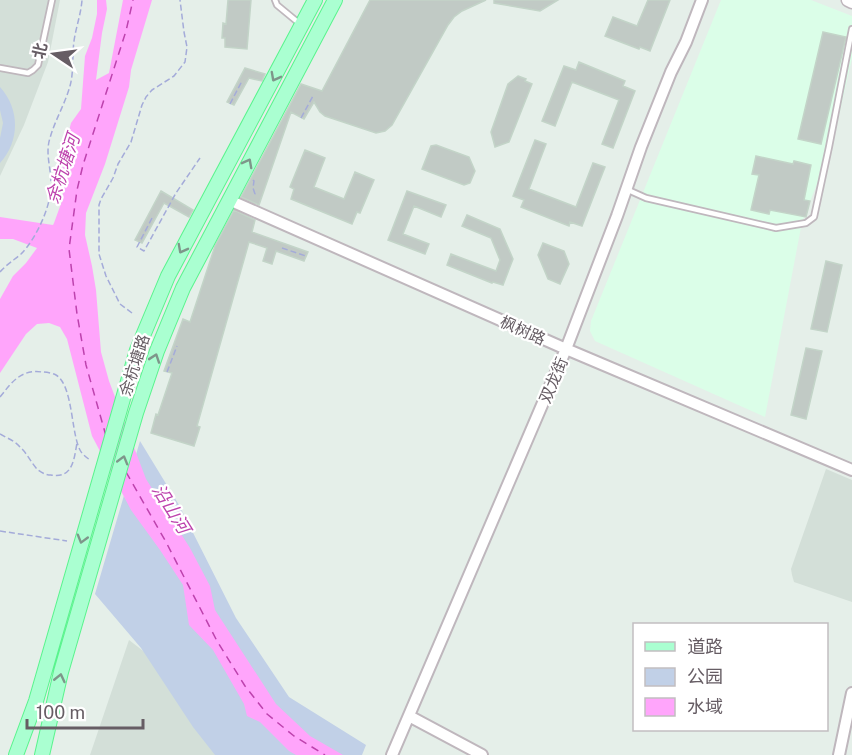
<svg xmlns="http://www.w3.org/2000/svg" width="852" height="755" font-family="'Public Sans','Noto Sans SC',sans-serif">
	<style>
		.commercial { fill: #dbfee8 }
		.education { fill: #d3dfd8 }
		.green { fill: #c1d0e7 }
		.water { fill: #ffa5fb }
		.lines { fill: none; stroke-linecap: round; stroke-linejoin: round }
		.ferry { stroke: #bd42ad; stroke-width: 1.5; stroke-dasharray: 8 6; stroke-linecap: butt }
		.building { fill: #c1cac5; stroke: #c3d4c8; stroke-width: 1.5 }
		.service-casing { stroke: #bfb7bd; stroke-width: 8 }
		.tertiary-casing { stroke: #bfb7bd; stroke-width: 14 }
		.secondary-casing { stroke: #bfb6bd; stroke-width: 15 }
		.primary-casing { stroke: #59f48d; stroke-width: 16 }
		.path { stroke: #a4abd9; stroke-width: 1.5; stroke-dasharray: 6 3; stroke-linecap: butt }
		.service { stroke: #fff; stroke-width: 4.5 }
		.tertiary { stroke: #fff; stroke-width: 10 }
		.secondary { stroke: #fff; stroke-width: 12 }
		.primary { stroke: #aaffd1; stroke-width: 14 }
		.oneway { stroke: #7e968a }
		.labels { text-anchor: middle; stroke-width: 4.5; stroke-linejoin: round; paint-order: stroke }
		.street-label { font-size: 16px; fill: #665d64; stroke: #fff }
		.water-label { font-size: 18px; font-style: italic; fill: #bd42ad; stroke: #fff }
	</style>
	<rect width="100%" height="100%" fill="#e5efe9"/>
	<!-- commercial -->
	<path class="commercial" d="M721,0H811L852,16V58L833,143L802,222L765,417L595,341L590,331L591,321Z"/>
	<!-- education -->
	<path class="education" d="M0,0H60L48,62L24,125L0,176Z
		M826,469L852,480V602L794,582L792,575L791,569Z
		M129,640L155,660L219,755H90Z"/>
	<!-- green -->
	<path class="green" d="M0,87C20,109 20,141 0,163V138L3,123L0,110Z
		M140,441L179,505L236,618L289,697L366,745L362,755H215L193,727L141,648L95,594Z"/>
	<!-- water -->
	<path class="water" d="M97,0H106L107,9L102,33L96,80L109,73L123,0H152L131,70L129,87L105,164L86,213L85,235L92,266L96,290L101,352L109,381L146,479L190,548L210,586L215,610L276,704L310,736L343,755H296L289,751L260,722L247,716L244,704L213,650L189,625L183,585L160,550L131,510L92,436L67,339L60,327L49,323L37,324L26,334L0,373V299L13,276L26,263L37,248L13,239H0V217L53,225L54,223L62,201L64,181L62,159L71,123L81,109L85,56L92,38L97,14Z"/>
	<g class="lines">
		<!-- ferry -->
		<path class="ferry" d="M106,436L86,365L77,314L69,249L77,190L83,165L126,31L133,0
			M126,472L166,542L217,641L245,686L267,714L294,736L325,755"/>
	</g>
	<!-- building -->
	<path class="building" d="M228,0H251L247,49L225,47V38H222L223,23L226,24Z
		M370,0H486L462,11L454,17L448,25L392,125L385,131L376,133L325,116L320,112L314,102L304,119L291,112L259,205L241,197L301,84L322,91Z
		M494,0H558L540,11L494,3Z
		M648,0H670L650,51L640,47L639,49L605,36L613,17L637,26Z
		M823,32L846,37L821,144L798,139Z
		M579,62L625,81L623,86L635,91L613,148L602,144L619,100L572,82L555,126L542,121L564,66L576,70Z
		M245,68L265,74L262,81L249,78L234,105L227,102Z
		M518,76L526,79L525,81L532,84L509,142L495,147L491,132L508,84Z
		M535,140L546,144L529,189L576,207L593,163L605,167L582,226L570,222L569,226L521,207L524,200L513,196Z
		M436,145L469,157L475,171L470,183L464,185L422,169L431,146Z
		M305,150L325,158L314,187L344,199L355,172L374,180L360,213L357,212L352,224L291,199L294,189L290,187Z
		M756,156L793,164L794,161L811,165L804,200L810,201L806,217L770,210L769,214L751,210L759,175L752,174Z
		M161,191L193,210L189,217L164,203L142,243L135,240Z
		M407,191L446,205L441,217L414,206L403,234L429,244L425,254L388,240Z
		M234,210L255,220L252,232L308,252L304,261L276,251L272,264L263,261L267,248L249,242L197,426L200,427L194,446L151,433L156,414L158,415L172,373L164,371L183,319L190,322L215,246Z
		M467,215L500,229L513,259L503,285L493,282L492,283L447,265L451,254L496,271L500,260L491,238L462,226Z
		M543,243L564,251L569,264L560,284L548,279L538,255Z
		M826,261L842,265L827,332L811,329Z
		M806,348L822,351L806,419L791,415Z"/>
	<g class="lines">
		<!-- service casing -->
		<g class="service-casing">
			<path id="service" d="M275,0L277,5L300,24
				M0,68L28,73L33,70L38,65L52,0
				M626,189L646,198L776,228L806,223L814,217L829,147L852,29"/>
		</g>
		<!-- tertiary casing -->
		<g class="tertiary-casing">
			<path id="tertiary" d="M229,200L566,349L852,470
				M409,716L482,755
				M392,755L566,349L617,216L641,147L671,72L686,42L702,0
				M839,755L852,693"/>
		</g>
		<!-- secondary casing -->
		<g class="secondary-casing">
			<path id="secondary" d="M848,0L852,2"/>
		</g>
		<!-- primary casing -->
		<g class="primary-casing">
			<path id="primary" d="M16,755L36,701L137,350L168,276L315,0
				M42,755L61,672L136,413L157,351L183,288L335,0"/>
		</g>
		<!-- path -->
		<path class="path" d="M230,104L242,81
			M301,118L313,96
			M253,180L254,181L253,188L255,194L254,197
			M152,218L137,247L144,251L176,193L200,158
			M282,248L306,256
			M0,272C6,265 14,260 21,254C36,239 52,205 51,183C51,168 45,153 50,138C55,120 65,104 70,86C74,71 72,56 74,41C76,27 81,14 82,0
			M132,313L120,304L106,276L99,254V205L101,199L113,178L118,164L131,142L142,105L146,97L152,90L174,76L185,62L187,47L184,32L180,0
			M167,372L177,346
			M0,397C12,382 21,369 42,372C46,372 52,373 56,375C73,385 71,433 80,450C82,454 86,457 90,460
			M0,434C7,438 15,441 20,447C27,453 31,463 38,470C42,473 46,475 51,475C73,479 74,459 77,443
			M0,531L67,541"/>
		<!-- service -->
		<use href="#service" class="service"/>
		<!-- tertiary -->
		<use href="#tertiary" class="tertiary"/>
		<!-- secondary -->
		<use href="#secondary" class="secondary"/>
		<!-- primary -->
		<use href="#primary" class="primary"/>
	</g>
	<!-- one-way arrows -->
	<defs><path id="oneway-chevron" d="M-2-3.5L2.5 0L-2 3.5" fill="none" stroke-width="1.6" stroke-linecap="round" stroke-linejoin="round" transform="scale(1.5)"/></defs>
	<g class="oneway">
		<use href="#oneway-chevron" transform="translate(275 77) rotate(118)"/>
		<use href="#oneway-chevron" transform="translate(248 163) rotate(-62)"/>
		<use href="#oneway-chevron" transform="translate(182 249) rotate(118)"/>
		<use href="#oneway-chevron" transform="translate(155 358) rotate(-71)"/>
		<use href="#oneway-chevron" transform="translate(123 460) rotate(-74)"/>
		<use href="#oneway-chevron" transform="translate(82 539) rotate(106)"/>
		<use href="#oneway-chevron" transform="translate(60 678) rotate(-77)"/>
	</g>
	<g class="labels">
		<!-- street labels -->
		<g class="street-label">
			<text transform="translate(523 330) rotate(24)" y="6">枫树路</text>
			<text transform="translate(134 365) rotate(-72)" y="6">余杭塘路</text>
			<text transform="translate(553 380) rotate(-67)" y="6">双龙街</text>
		</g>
		<!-- water labels -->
		<g class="water-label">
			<text transform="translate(63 169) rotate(-72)" y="6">余杭塘河</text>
			<text transform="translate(171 509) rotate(58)" y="6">沿山河</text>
		</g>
	</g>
	<!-- legend -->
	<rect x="633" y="623" width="195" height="108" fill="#ffffff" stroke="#c2bec1" stroke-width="1.5"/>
	<rect x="645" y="642" width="30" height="9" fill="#aaffd1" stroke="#c2bec1" stroke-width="1.5"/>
	<text x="687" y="653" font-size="18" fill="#665d64">道路</text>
	<rect x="645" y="668" width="30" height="18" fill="#c1d0e7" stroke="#c2bec1" stroke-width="1.5"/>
	<text x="687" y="683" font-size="18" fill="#665d64">公园</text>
	<rect x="645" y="698" width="30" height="18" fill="#ffa5fb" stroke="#c2bec1" stroke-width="1.5"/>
	<text x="687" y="713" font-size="18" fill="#665d64">水域</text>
	<!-- north arrow -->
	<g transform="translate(54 54) rotate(283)" stroke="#ffffff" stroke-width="4.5" paint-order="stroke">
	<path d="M0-4.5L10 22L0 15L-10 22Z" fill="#665d64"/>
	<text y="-9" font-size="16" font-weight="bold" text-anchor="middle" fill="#665d64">北</text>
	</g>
	<!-- scale -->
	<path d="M27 719v9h116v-9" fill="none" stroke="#665d64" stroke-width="3"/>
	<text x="36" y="719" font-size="18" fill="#665d64" stroke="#ffffff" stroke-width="4.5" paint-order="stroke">100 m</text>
</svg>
